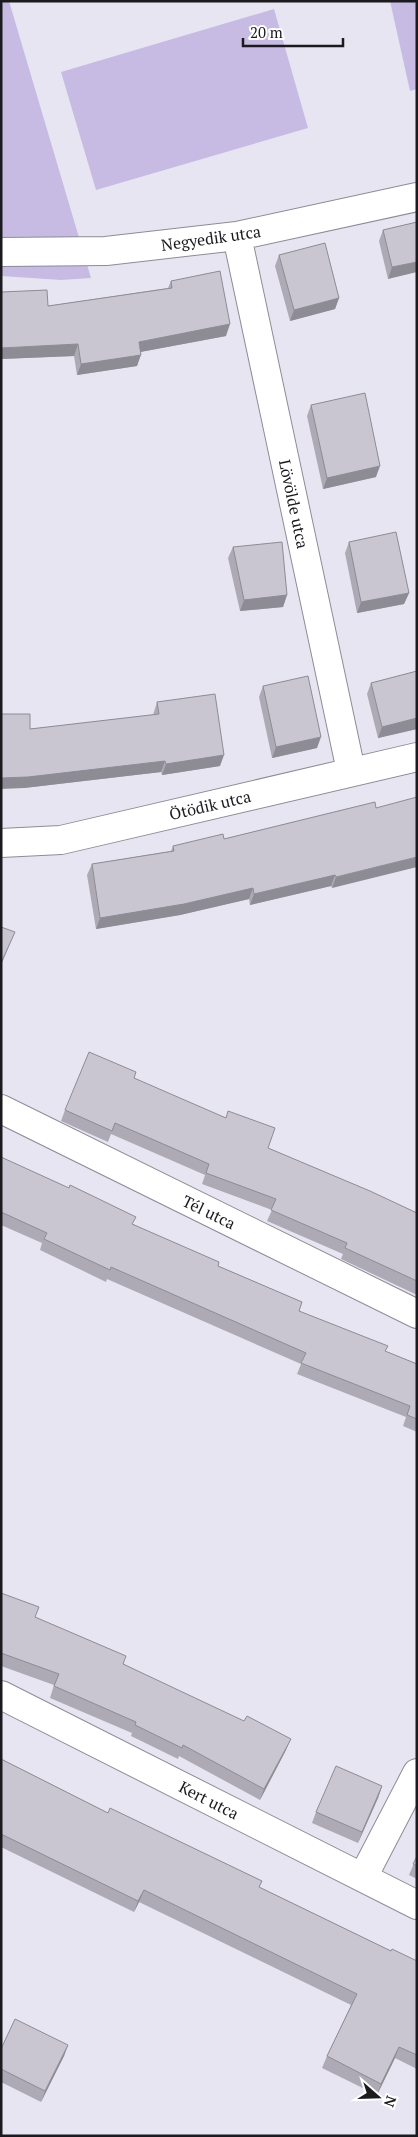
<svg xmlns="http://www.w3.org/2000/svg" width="418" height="2137" font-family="'PT Serif',serif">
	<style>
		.green { fill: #c7bbe4 }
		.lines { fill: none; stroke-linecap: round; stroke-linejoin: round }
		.minor-casing { stroke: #8e8b97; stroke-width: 30 }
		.minor { stroke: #fff; stroke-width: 28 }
		.wall { fill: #adaab5 }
		.shaded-wall { fill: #8d8b93 }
		.building { fill: #c9c6d2; stroke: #8d8b93 }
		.labels { text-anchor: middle; stroke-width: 5; stroke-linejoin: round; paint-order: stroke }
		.street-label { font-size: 16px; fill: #1b1a1e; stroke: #fff }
	</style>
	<rect width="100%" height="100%" fill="#e8e5f2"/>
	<!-- green -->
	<path class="green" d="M1,1H9L91,278L61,280L1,276Z
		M390,1H417V89L410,91Z
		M274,9L308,128L96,190L61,72Z"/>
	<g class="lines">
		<!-- minor casing -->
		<g class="minor-casing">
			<path id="minor" d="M237,236L351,771
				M1,252L106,251L237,236L417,197
				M1,843L61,840L417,757
				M1,1109L417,1314
				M1,1695L417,1905
				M363,1877L417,1773"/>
		</g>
		<!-- minor -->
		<use href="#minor" class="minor"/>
	</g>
	<!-- wall -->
	<path class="wall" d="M417,222L388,279L379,241L383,230Z
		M279,255L339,298L335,309L290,321L275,266Z
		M171,281L226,336L140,352L137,366L77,375L74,356L1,359V292L48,306L168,288Z
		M311,405L376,477L323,489L307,416Z
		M349,542L409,593L404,604L357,613L345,553Z
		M233,547L287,595L283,607L240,611L228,558Z
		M417,671V729L378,738L367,694L371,683Z
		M263,686L317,748L272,758L259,697Z
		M157,702L220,766L162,775L161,772L24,788L30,729L153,715Z
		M375,802L332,888L331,886L250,905L249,899L180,915L96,929L87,875L92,864L171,851L173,846L224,839Z
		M134,1078L268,1148L417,1213V1295L341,1259L343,1254L267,1221L272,1210L202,1184L205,1175L111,1134L108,1142L61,1121L65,1110Z
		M1,1157L133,1224L218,1266L302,1302L299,1311L385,1351L417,1364V1432L403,1426L406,1417L297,1374L301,1364L107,1279L106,1282L40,1250L42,1243L1,1225Z
		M1,1593L35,1617L286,1750L260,1800L179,1756L178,1759L131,1736L132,1733L50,1698L54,1685L1,1666Z
		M1,1759L108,1813L262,1881L259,1887L391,1951L417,1961V2069L395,2058L377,2095L322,2068L327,2056L351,2005L139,1902L134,1912L1,1847Z
		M382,1786L378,1798L358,1843L312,1823L316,1812Z
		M417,1856V1879L409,1875Z
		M68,2045L64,2056L41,2102L1,2082V2049Z"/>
	<!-- shaded-wall -->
	<path class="shaded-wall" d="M417,262V272L388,279L392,267Z
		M339,298L335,309L290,321L294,310Z
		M230,324L226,336L135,353L139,342Z
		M78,344L74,356L1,359V348Z
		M141,355L137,366L77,375L81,364Z
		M380,466L376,477L323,489L327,478Z
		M409,593L404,604L357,613L361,602Z
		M287,595L283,607L240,611L244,600Z
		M417,718V729L378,738L382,727Z
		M321,737L317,748L272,758L276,747Z
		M224,755L220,766L162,775L166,764Z
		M165,761L161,772L24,788L1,789V778Z
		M417,857V867L332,888L336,877Z
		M335,875L331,886L250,905L254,894Z
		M253,888L249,899L180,915L96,929L100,918Z
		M15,932L9,946L1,965V963Z
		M291,1739L286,1750L260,1800L264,1789Z
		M382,1786L378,1798L358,1843L362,1832Z
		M144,1890L139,1902L134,1912L138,1901Z
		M68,2045L64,2056L41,2102L45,2091Z
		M399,2047L395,2058L377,2095L381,2084Z"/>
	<!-- building -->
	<path class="building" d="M417,222V262L392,267L383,230Z
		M325,243L339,298L294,310L279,255Z
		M220,271L230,324L139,342L141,355L81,364L78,344L1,348V292L47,290L48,306L172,288L171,281Z
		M365,393L380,466L327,478L311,405Z
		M396,532L409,593L361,602L349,542Z
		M282,542L287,595L244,600L233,547Z
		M417,671V718L382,727L371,683Z
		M308,676L321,737L276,747L263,686Z
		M215,694L224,755L166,764L165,761L28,777L1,778V714H30V729L159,714L157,702Z
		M417,797V857L336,877L335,875L254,894L253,888L184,904L100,918L92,864L174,851L173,846L223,834L224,839L375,802L376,808Z
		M1,927L15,932L1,963Z
		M89,1052L136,1072L134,1078L226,1118L228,1111L275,1128L268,1148L370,1191L417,1213V1281L345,1248L347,1243L271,1210L276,1199L206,1173L209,1164L115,1123L112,1131L65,1110Z
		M1,1157L69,1188L70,1185L136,1217L132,1224L219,1262L218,1266L302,1302L299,1311L388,1346L385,1351L417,1364V1419L407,1415L410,1406L301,1363L306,1353L111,1267L110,1270L44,1239L47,1233L1,1212Z
		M1,1593L39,1607L35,1617L126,1656L123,1664L244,1721L247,1716L291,1739L264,1789L183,1745L182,1748L135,1725L136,1722L54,1686L59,1674L1,1653Z
		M1,1759L108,1813L110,1808L262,1881L259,1887L391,1951L392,1949L417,1961V2055L399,2047L381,2084L327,2056L357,1994L144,1890L138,1901L1,1834Z
		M336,1766L382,1786L362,1832L316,1812Z
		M417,1856V1866L413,1864Z
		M15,2019L68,2045L45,2091L1,2069V2049Z"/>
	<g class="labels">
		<!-- street labels -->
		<g class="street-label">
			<text transform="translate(211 238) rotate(-8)" y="6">Negyedik utca</text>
			<text transform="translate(294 504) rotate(78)" y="6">Lövölde utca</text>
			<text transform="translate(210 805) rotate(-13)" y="6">Ötödik utca</text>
			<text transform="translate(209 1212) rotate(26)" y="6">Tél utca</text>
			<text transform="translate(209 1800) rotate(27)" y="6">Kert utca</text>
		</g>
	</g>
	<!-- border -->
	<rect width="418" height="2137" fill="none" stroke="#1b1a1e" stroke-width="5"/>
	<!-- north arrow -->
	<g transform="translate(378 2097) rotate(110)" stroke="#ffffff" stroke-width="4" paint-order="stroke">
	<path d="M0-4L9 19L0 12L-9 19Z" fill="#1b1a1e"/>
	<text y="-8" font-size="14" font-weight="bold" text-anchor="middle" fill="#1b1a1e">N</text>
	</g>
	<!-- scale -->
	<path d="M243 38v8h100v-8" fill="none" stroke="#1b1a1e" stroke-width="2.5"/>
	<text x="250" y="38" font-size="15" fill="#1b1a1e" stroke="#ffffff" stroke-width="4" paint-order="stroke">20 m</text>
</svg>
